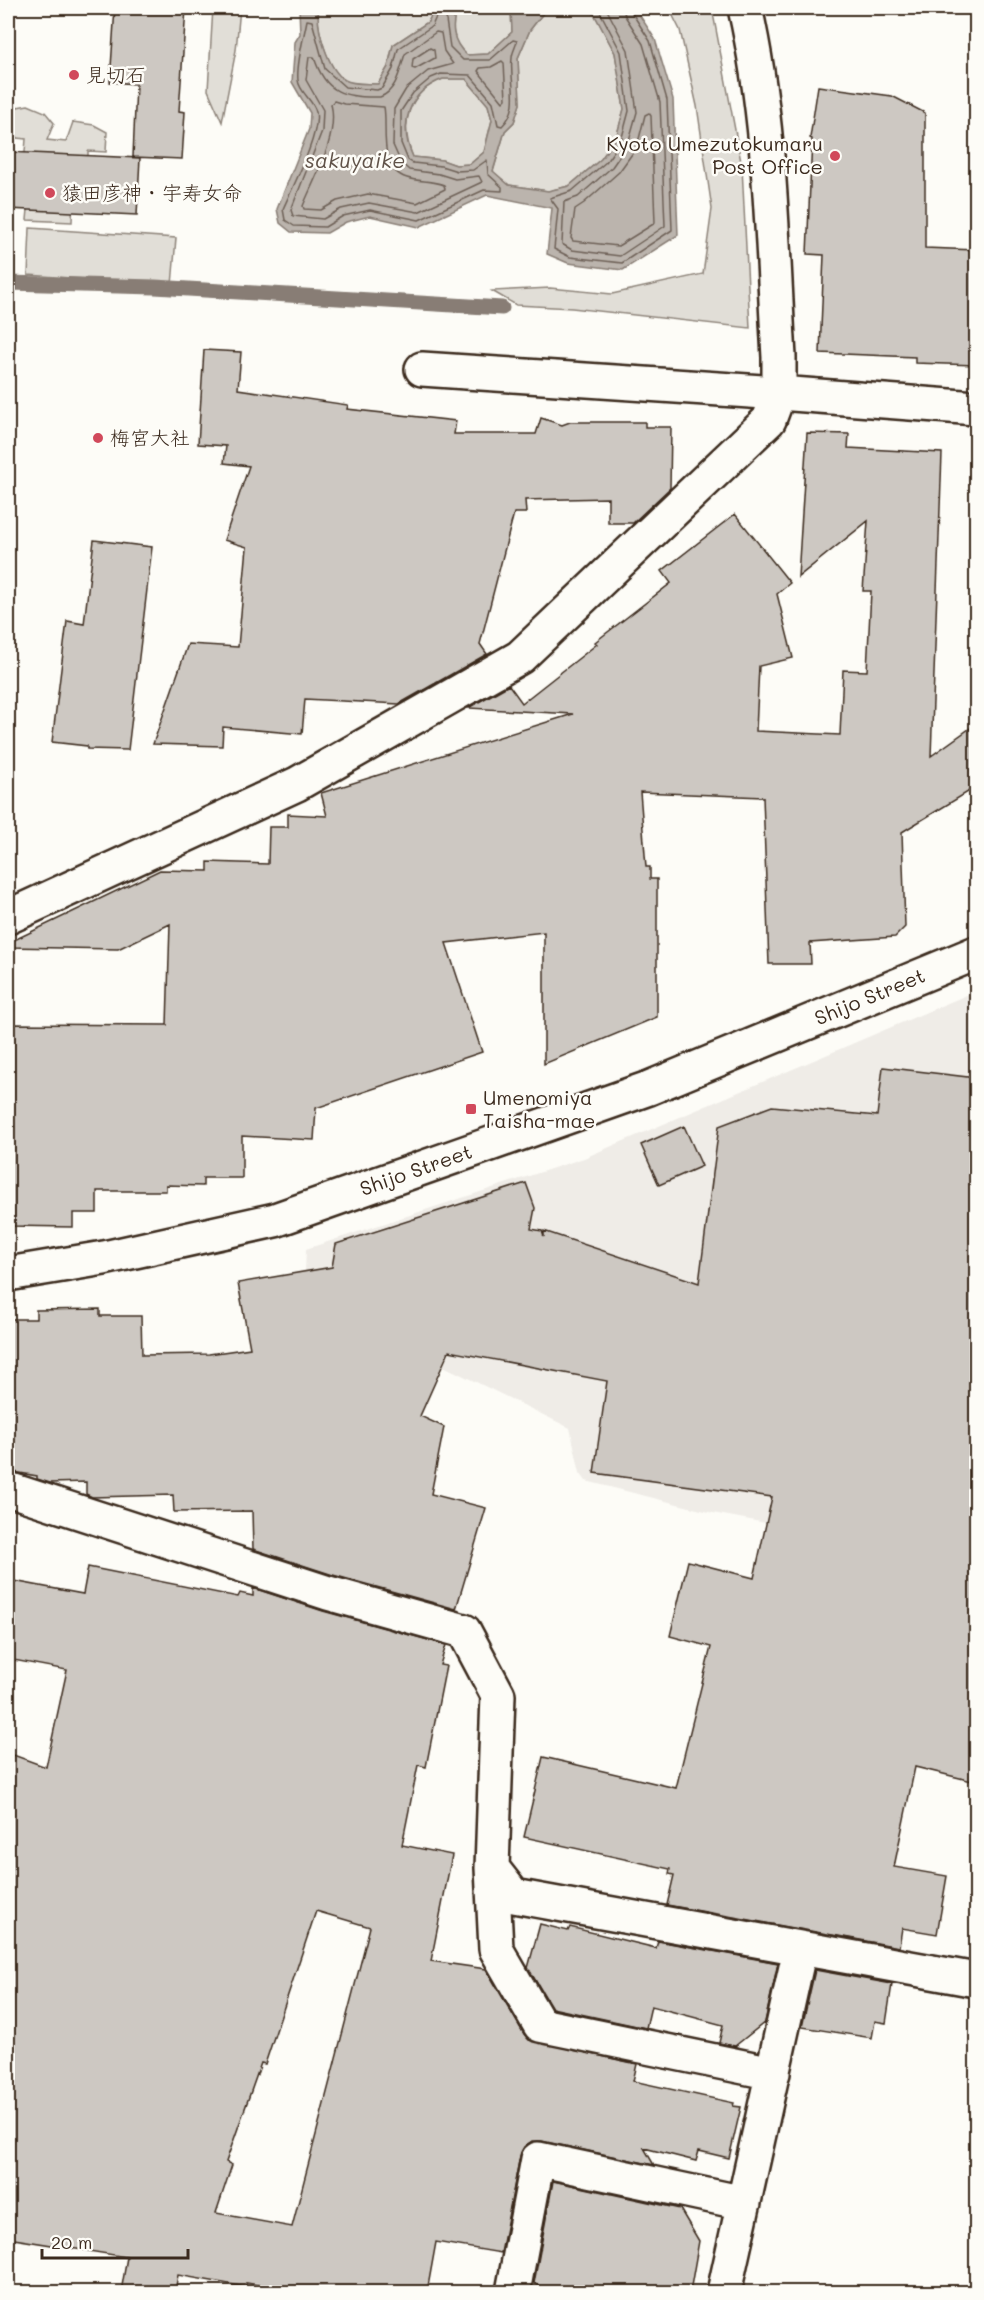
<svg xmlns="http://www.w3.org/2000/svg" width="984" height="2300" font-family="Mali,'Klee One',sans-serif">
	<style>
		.built { fill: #efece7 }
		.green { fill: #e1ded7; stroke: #8e847a; stroke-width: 1.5 }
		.water { fill: #bbb4ad; stroke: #887d74; stroke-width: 1.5; fill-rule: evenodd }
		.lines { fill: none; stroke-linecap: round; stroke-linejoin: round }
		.shore { stroke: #6e6157; stroke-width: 1.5 }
		.stream { stroke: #887d74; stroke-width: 15 }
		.building { fill: #cdc8c2; stroke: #3b2a1e; stroke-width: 1.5; fill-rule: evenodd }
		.minor-casing { stroke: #3b2a1e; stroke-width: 38 }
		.major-casing { stroke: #3b2a1e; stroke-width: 38 }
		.minor { stroke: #fdfcf7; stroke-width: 33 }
		.major { stroke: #fdfcf7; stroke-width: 33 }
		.poi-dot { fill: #d1495b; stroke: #fdfcf7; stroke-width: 2 }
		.labels { text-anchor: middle; stroke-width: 5; stroke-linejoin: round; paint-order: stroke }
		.poi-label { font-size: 20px; fill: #3b2a1e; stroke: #fdfcf7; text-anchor: start }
		.street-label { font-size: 20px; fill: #3b2a1e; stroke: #fdfcf7 }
		.water-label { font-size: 21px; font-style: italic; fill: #615349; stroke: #fdfcf7 }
	</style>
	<rect width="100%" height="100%" fill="#fdfcf7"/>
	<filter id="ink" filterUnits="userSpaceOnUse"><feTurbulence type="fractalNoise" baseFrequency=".0167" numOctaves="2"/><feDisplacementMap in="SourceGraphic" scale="12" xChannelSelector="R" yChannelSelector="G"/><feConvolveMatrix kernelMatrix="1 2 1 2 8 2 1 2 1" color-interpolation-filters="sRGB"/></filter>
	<g filter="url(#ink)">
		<!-- built -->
		<path class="built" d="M976,991V1589L839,1537L713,1513L586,1481L580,1473L570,1428L425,1357L303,1321L306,1249L584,1158Z"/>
		<!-- green -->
		<path class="green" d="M213,8H240L236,50L222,122L208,90Z
			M319,8H435L428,22L393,45L388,67L378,84C369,83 353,85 345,81C328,70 315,26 319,8Z
			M458,8H511L512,32L488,54L466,55C452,42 450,25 458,8Z
			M547,8H591L615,53L624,109L616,138L601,159L569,186L548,191L509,185L493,172L505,131L514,122L520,104L518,58L530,30Z
			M669,8H712L742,167L750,328L572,308L516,305L492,291L550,288L612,294L703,274L712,209L697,106L680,30Z
			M443,79H466L488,105L492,120L484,152L470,164L456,165L442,160L413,157C399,124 408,92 443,79Z
			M28,105L45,112L54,123L47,140L66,142L73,122L94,125L107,132L106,152L88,151V168L74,167L72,222L27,220L31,179L23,178L26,139L8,137V115L12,108Z
			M30,228L176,238L172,285L28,275Z"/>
		<!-- water -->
		<path class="water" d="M299,8H319C315,26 328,70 345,80C353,85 369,83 378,84L388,67L393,45L428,22L435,8H458C450,25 452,42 467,55L488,54L512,32L511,8H547L530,30L518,58L520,104L514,122L505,131L493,171L509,185L548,191L569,186L601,159L616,138L624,109L615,53L591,8H635L655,39L673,99L678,235L623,270L568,263L547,254L552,208L487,195L419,227L370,216L346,222L327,233L291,232L280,223L277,209L309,129L310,113L292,82L295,42L300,34ZM443,79H466L488,105L492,120L484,152L470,164L456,165L442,160L413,157C398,125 408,92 443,79Z"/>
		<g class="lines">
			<!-- shore -->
			<path class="shore" d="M440,8L432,26L398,49L393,69L382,88L377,90L345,87L325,69L312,21L307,20C304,37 296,64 298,80C299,92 314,101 316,112C321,133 292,188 283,209L285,220L294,226L325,227L343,216L370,210L419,220L484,190L502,191V187L488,174L487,160L473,170L457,171L441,166L413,163L408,160L401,143V111L413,93L431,78L441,74L470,75L493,102L498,125L502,126C522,107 509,82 512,58C512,52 516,47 517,41L513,40L490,60H463L450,47L446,20L451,8
				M598,8L621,52L629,111L621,141L606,162L572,191L550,198L558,209L554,249L570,257L622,263L672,230L667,100L650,41L632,13L631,8
				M606,8L628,50L637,112L628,144L612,167L578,197L564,202L562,244L572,250L620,256L665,226L660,102L643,44L625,16L623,8
				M436,32L441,33L444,51L453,64L428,71L406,89L394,109L393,145L401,163L409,170L439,174L455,179L479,176L482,182L418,212L369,203L341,209L323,219L293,216L291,210L322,131L323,110L306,80L309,57H314C325,93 344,98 380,97C397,91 400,69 405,54Z
				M430,48L434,50L435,58L415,69L412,68L413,59Z
				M502,61L504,63L506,99L503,102L478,71L480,68L491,67Z
				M334,101L344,104L384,107C388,128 377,169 407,178C419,182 432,180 444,185L445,189L417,203L368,194L337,201L321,210L304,209L303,206C315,177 339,135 331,104Z
				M649,113L651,116L655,223L618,246L573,241L571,238L575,209L584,203L619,172L637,147L645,115Z"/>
			<!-- stream -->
			<path class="stream" d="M8,283L155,287L502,308"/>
		</g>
		<!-- building -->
		<path class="building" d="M115,8H186L179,111L185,112L182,159L133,157L136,84L110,82Z
			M818,86L892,96L925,113V248L976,250V365L915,363V357L820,353L824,255L807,254L812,139L810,138Z
			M8,152L140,158L137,215L8,209Z
			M204,350L241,352L238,389L348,405L347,409L456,421L454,434H536L541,418L562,425L570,422H645V427H671L670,488L633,523H608V498L525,500L526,513H514L480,644L487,654L399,704L305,699L302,734L223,727L222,746L153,744L188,644L238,647L247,547L224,540L249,466L224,463L226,446L198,444Z
			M807,433L849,434L848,448L942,453L931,756L976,724V778L968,792L902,832L905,927L895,937L810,943L811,964H769L763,797L640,792L646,867H650V879H657V1017L544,1064V932L446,943L482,1052L316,1108L314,1140L242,1136V1178H203V1186L166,1185V1191H97V1213H73V1227L8,1226V1024L167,1025L170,924L118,949L8,947V943L160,870L208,871V862L268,864L269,827H288V814L327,816L321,793L573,714L468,708L509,685L522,703L597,644L595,642L671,583L662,571L735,514L790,583L777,594L793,658L759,666L756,731L840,735L843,670L867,671L871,591H863L868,521L798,577Z
			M94,540L152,547L128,750L87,749V746L52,742L67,621L84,624Z
			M883,1067L976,1078V1782L915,1767L894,1867L947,1876L937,1934L902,1928L899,1947L667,1905L674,1875L669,1874L670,1869L524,1837L543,1757L676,1788L711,1647L670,1636L688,1561L754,1578L772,1497L594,1473L607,1381L449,1351L420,1416L444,1427L431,1494L486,1508L456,1609L333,1575L253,1549L252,1511L174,1512L173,1495L92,1497L86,1494V1482L50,1483L37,1479V1476L8,1471V1319H36V1310L100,1309V1316H141L142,1355L209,1354L250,1348L238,1283L332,1267L336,1244L526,1183L535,1208L531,1229L542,1231L544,1237V1231L699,1283L719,1126L772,1106L877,1116Z
			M684,1126L702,1166L659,1185L641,1145Z
			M88,1567L238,1597L240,1593L253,1596V1588L323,1611L446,1645L440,1665L446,1666L426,1767L418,1765L402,1845L452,1855L431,1961L486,1969L524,2034L529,2040L637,2064L633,2081L734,2103L733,2106L741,2107L729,2158L699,2151L696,2161L644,2148L654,2165L542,2141H532L524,2147L520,2156L501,2253L436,2242L427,2292H301L246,2283V2287L178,2275L175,2292H121L127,2257L8,2238V1753L46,1767L67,1670L8,1659V1580L83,1594ZM316,1911L370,1927L292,2227L216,2213L232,2165L226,2162L261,2063L265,2064Z
			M540,1924L568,1931L570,1927L656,1948L658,1941L778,1963L765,2022L735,2046L719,2043L723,2025L651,2006L646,2028L552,2008L528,1968Z
			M815,1970L892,1984L886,2023L875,2021L872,2038L802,2027Z
			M553,2181L680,2209L699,2241L690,2292H551L534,2283Z"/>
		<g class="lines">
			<!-- minor casing -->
			<g class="minor-casing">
				<path id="minor" d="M8,917L297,784L520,657L769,420L779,393L422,369
					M8,1489L328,1593L464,1631L498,1695L492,1868L514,1896L976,1980
					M492,1868L496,1949L540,2025L773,2073
					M513,2292L538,2159L744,2203
					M724,2292L800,1949"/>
			</g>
			<!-- major casing -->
			<g class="major-casing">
				<g id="major">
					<path d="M745,8C771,122 772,240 779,357V393L976,408"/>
					<path id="s1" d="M8,1274L104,1258L275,1220L649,1088L976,953"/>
				</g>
			</g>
			<!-- minor -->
			<use href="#minor" class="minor"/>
			<!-- major -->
			<use href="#major" class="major"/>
		</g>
	</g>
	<!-- markers -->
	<g class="poi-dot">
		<circle cx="74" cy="75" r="6"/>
		<circle cx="835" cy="156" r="6"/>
		<circle cx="50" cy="193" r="6"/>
		<circle cx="98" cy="438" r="6"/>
		<rect x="465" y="1103" width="12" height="12" rx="3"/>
	</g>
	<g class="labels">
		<!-- poi labels -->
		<g class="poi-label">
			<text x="86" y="82">見切石</text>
			<text x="823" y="151" text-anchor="end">Kyoto Umezutokumaru<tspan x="823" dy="23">Post Office</tspan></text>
			<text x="62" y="200">猿田彦神・宇寿女命</text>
			<text x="110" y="445">梅宮大社</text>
			<text x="483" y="1105">Umenomiya<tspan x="483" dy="23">Taisha-mae</tspan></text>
		</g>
		<!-- street labels -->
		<g class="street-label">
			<text dy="7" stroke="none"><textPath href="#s1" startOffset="908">Shijo Street</textPath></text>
			<text dy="7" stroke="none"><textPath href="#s1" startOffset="422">Shijo Street</textPath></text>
		</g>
		<!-- water labels -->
		<g class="water-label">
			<text x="355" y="168">sakuyaike</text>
		</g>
	</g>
	<!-- margin -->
	<rect width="984" height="2300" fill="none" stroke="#fdfcf7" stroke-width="30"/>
	<rect x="15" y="15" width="954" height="2270" fill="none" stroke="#3b2a1e" stroke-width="2" filter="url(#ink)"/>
	<!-- scale -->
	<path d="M42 2249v9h146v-9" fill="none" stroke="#3b2a1e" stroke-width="3"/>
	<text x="51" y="2249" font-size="18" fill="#3b2a1e" stroke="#fdfcf7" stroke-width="4.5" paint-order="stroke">20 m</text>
</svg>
